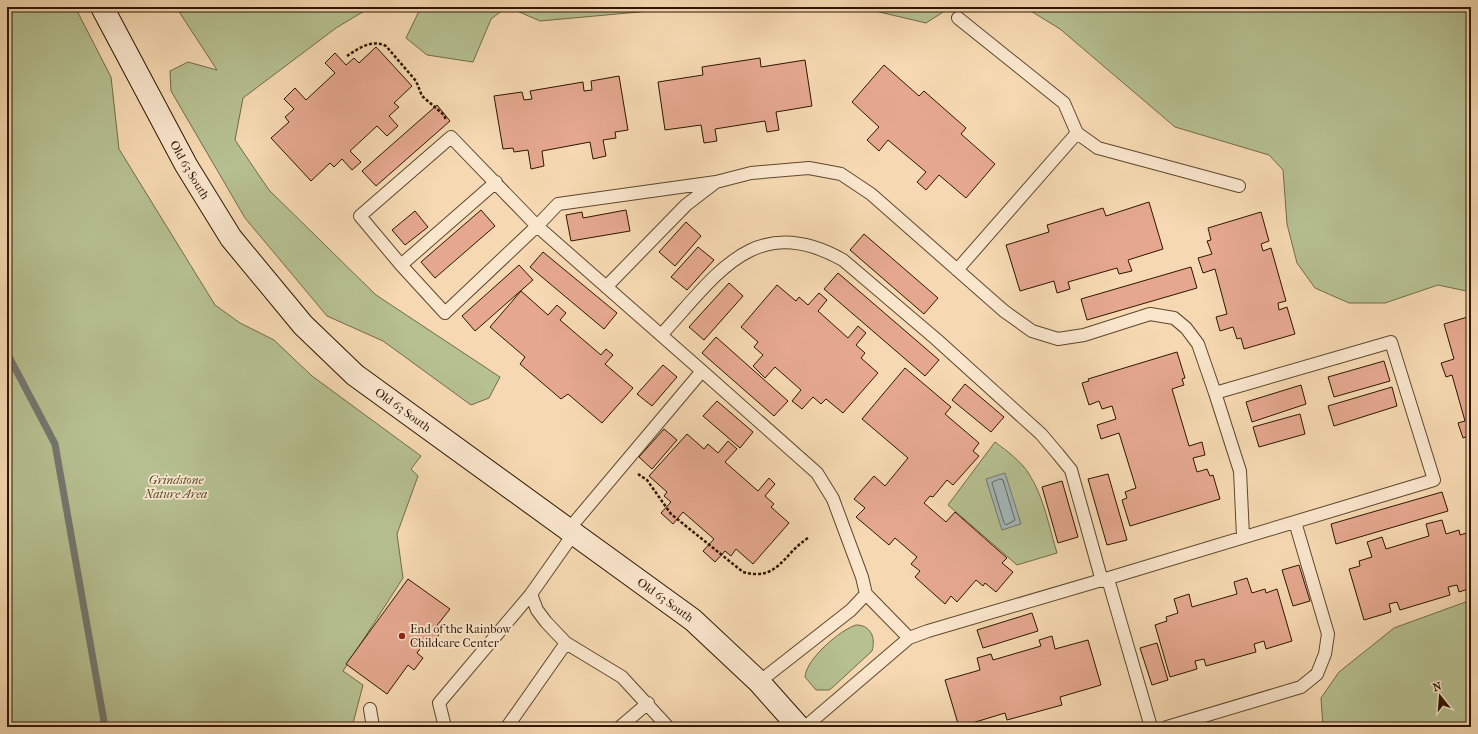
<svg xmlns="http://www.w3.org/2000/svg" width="1478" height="734" font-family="'IM FELL French Canon',serif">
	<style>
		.green { fill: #b6c091; stroke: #726b48 }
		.water { fill: #a3b7b9; stroke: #74776f }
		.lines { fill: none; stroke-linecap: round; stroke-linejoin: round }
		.shore { stroke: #68665c; stroke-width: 1 }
		.stream { stroke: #74776f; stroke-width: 7 }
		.building { fill: #e5a88f; stroke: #2d1600 }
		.lane-casing { stroke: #5f472c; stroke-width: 14 }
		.secondary-casing { stroke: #2d1600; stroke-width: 24 }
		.path { stroke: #2d1600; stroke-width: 2.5; stroke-dasharray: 3 2; stroke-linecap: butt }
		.lane { stroke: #f9e6cd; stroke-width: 12 }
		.secondary { stroke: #f9e6cd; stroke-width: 22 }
		.poi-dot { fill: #8f2418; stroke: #f9e6cd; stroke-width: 1.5 }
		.labels { text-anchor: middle; stroke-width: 3.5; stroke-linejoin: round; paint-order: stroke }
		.street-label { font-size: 12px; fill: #2d1600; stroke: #f9e6cd }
		.park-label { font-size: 12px; font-style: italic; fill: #56492c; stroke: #f9e6cd }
		.poi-label { font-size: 12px; fill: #2d1600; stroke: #f9e6cd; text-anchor: start }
	</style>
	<rect width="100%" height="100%" fill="#f6d9b2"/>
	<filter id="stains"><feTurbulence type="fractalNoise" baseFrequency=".005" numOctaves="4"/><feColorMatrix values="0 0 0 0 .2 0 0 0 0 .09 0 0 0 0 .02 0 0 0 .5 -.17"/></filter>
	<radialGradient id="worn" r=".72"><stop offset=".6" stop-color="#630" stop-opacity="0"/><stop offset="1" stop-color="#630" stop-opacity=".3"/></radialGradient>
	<!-- green -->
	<path class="green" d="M7,7H75L111,77L119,149L215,305L240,323L274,340L312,376L421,456L411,469L418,476L397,534L403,578L343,671L363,685L352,727H7Z
		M176,7H371L336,28L243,98L235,140L269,190L376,295L500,377L489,398L471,405L383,341L327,316L245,218L171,91L170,71L188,62L217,70Z
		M421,7H507L491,19L473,62L427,55L406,38Z
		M508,7H659L650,11L540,21Z
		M858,7H951L926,23Z
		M1020,7H1471V292L1438,285L1385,303H1349L1315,288L1297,263L1287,224L1283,170L1269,155L1175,127L1060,29L1026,8Z
		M995,442C1007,451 1021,461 1029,474C1044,497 1049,527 1057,553L1017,565L948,505Z
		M1471,600V727H1323L1321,698L1339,672L1394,628Z
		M856,625C871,625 876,638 872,651L833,687L829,690H816L805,677C806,659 840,630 856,625Z"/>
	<!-- water -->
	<path class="water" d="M1005,473L1021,524L1002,530L986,479Z"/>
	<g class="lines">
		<!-- shore -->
		<path class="shore" d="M1000,479L1003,480L1015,520L1006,525L1004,523L992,483Z"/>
		<!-- stream -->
		<path class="stream" d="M7,353L55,444L105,727"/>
	</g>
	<!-- building -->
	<path class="building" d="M376,47L412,86L394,103L399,107L389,116L398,126L387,136L377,126L350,151L361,162L352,170L342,159L334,167L330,163L311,181L271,138L289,122L285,117L294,109L284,99L295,88L306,100L335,73L325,63L335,53L346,65L354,58L359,63Z
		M760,58L761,67L805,60L812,106L776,112L779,130L767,132L765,121L715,129L717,141L704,143L701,125L665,130L658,82L703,75L702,67Z
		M884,65L919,96L924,91L966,128L961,134L995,164L966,198L939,175L926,190L917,182L926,172L888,140L879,151L867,140L879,127L852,102Z
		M619,76L628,130L615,132L616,138L603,140L606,156L593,159L590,142L542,151L544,166L531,169L528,150L514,152L513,148L503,149L494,96L522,92L524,100L532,99L530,91L583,82L584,91L592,90L591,81Z
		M437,105L450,121L376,186L362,171Z
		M1149,202L1163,249L1128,260L1132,271L1119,274L1117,268L1068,282L1070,289L1057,293L1054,281L1020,291L1006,245L1049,232L1047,225L1103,208L1106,216Z
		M481,210L495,226L435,278L421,262Z
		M626,210L630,231L571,241L566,215L582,212L583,218Z
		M415,211L428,227L405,245L392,230Z
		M1261,212L1269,241L1261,244L1263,251L1271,248L1286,301L1278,303L1279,310L1287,307L1295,334L1244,349L1241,338L1237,339L1233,327L1220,331L1216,317L1227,314L1215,269L1203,273L1198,258L1212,254L1207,241L1211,240L1208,228Z
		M686,222L701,236L675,266L659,252Z
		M864,234L938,298L924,314L850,250Z
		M698,247L714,260L687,290L671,277Z
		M543,252L617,313L604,329L530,267Z
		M519,265L533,280L475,331L462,316Z
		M1191,267L1197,288L1087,320L1081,299Z
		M838,273L939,360L925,376L824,289Z
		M729,283L743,296L704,340L689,327Z
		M777,285L796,301L799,297L808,305L819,293L827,300L818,311L848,338L858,326L866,333L856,345L865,353L861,358L878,373L843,413L826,399L821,404L813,397L802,409L792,401L801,390L775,367L765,378L753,366L763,355L754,347L758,342L741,327Z
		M521,291L548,315L557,305L566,313L560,320L601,355L606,349L613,355L605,364L633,388L602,423L568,394L561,399L520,364L525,357L490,327Z
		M1471,316V435L1463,438L1458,423L1465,421L1452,375L1446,377L1441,363L1454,359L1444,324Z
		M716,337L788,401L774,416L702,353Z
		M1177,352L1185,378L1182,379L1184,385L1172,389L1189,446L1202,442L1205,455L1193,458L1197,472L1207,469L1210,476L1213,475L1220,499L1130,526L1122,500L1127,498L1125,492L1136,488L1119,433L1101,439L1097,425L1116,419L1112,406L1102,409L1099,401L1089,405L1082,383L1089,381L1088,379Z
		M1384,361L1390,381L1334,397L1328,377Z
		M663,365L677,377L652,406L637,394Z
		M905,368L951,407L945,414L979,443L973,451L979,456L953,485L947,480L933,497L930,496L924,503L946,522L955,512L1007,558L1002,563L1013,572L996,592L985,583L983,586L976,580L957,602L951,596L945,604L915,577L920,571L911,564L917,557L895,538L889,545L856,517L865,508L854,499L874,476L885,486L908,458L862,419Z
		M965,384L1004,417L991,432L952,400Z
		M1301,385L1306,404L1252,422L1246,402Z
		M1392,387L1397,406L1334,426L1328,406Z
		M717,401L753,432L740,448L703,416Z
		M1300,414L1305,434L1259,447L1253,427Z
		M664,429L677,440L652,469L639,457Z
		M687,434L704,449L708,444L718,453L728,441L737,449L725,462L758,491L769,478L775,484L765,496L774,504L771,507L789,523L753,564L736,549L731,556L725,551L715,562L703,551L714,539L683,512L673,524L661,513L671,502L664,496L667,492L649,476Z
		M1108,474L1127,540L1107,545L1088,479Z
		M1062,481L1078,537L1058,543L1042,487Z
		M1442,492L1448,511L1336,544L1331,524Z
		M1442,520L1446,534L1459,530L1460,535L1470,532L1471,588L1459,592L1457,585L1448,587L1450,595L1400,610L1397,602L1389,604L1391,612L1364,620L1349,569L1360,566L1359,561L1372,557L1367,542L1382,537L1386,549L1429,536L1426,524Z
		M1299,565L1310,601L1293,606L1282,570Z
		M1247,578L1252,593L1265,589L1266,593L1277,589L1292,641L1266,649L1264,641L1254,644L1256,652L1206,666L1204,659L1195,661L1197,669L1170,677L1155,625L1167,621L1166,617L1178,613L1174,599L1189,594L1192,607L1237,594L1234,582Z
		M408,579L450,609L435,628L441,632L432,644L426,640L417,653L423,658L414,670L408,665L387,694L346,664Z
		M1032,613L1038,631L983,648L977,630Z
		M1052,636L1055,649L1088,640L1101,685L1060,697L1062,705L1007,720L1005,713L959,727L945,680L980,670L977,658L991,654L993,660L1041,646L1039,640Z
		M1157,643L1168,680L1152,685L1140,648Z"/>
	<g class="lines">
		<!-- lane casing -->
		<g class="lane-casing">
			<path id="lane" d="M1077,133L1098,148L1239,186
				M401,265L496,182
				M957,270L1077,133L1064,103L958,18
				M606,287L686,205L716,182L751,173L809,168L841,174L871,194L1004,311L1032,331L1058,339L1084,335L1150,314L1174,318L1186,328L1198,344L1215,393
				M661,335C716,276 754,210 843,260L936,339L1041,434L1058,454L1071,470L1102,581
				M702,371L817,473L833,499L862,577L866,594L909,638
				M569,529L702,371L537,226L451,137L360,216L401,265L445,313L537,226L558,204L716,182
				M574,533L531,594L537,610L546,622L566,643L622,677L668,727
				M1108,579L1151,727
				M759,682L851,610L866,594
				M370,709L373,727
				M445,727L439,703L531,594
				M507,727L566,643
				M620,727L648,703
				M805,727L909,638L928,631C1097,582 1266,531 1434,480L1391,342L1215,393L1240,471L1243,536
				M1167,727L1301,687L1317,674L1325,654L1328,634L1295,522"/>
		</g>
		<!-- secondary casing -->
		<g class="secondary-casing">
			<g id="secondary">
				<path id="s1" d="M102,7L186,165L231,238L303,325L355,375L693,620L759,682L799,727"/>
			</g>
		</g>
		<!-- path -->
		<path class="path" d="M347,56C359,48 372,39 386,46L416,81L422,96L444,115L446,120
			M638,474L647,480L671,514L743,572C778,582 783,554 808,538"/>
		<!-- lane -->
		<use href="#lane" class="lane"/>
		<!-- secondary -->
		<use href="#secondary" class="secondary"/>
	</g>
	<!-- markers -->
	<circle class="poi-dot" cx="402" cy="636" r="4"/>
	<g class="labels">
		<!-- street labels -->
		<g class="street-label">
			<text dy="4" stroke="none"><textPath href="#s1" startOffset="185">Old 63 South</textPath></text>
			<text dy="4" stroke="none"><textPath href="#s1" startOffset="509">Old 63 South</textPath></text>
			<text dy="4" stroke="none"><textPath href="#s1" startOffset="833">Old 63 South</textPath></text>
		</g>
		<!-- park labels -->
		<g class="park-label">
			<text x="176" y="484">Grindstone<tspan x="176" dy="14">Nature Area</tspan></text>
		</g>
		<!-- poi labels -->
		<g class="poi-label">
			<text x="410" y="633">End of the Rainbow<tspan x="410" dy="14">Childcare Center</tspan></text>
		</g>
	</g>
	<!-- margin -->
	<rect width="1478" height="734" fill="none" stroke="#f6d9b2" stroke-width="24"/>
	<rect x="8" y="8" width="1462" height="718" fill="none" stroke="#2d1600" stroke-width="2"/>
	<rect x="12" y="12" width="1454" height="710" fill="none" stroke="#2d1600"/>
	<!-- north arrow -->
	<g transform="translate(1440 696) rotate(343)" stroke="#f9e6cd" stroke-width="3" paint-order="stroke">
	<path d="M0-3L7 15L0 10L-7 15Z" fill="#2d1600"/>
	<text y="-6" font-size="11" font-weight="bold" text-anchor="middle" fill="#2d1600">N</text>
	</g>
	<rect width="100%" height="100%" filter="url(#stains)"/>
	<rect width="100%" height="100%" fill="url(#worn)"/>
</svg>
